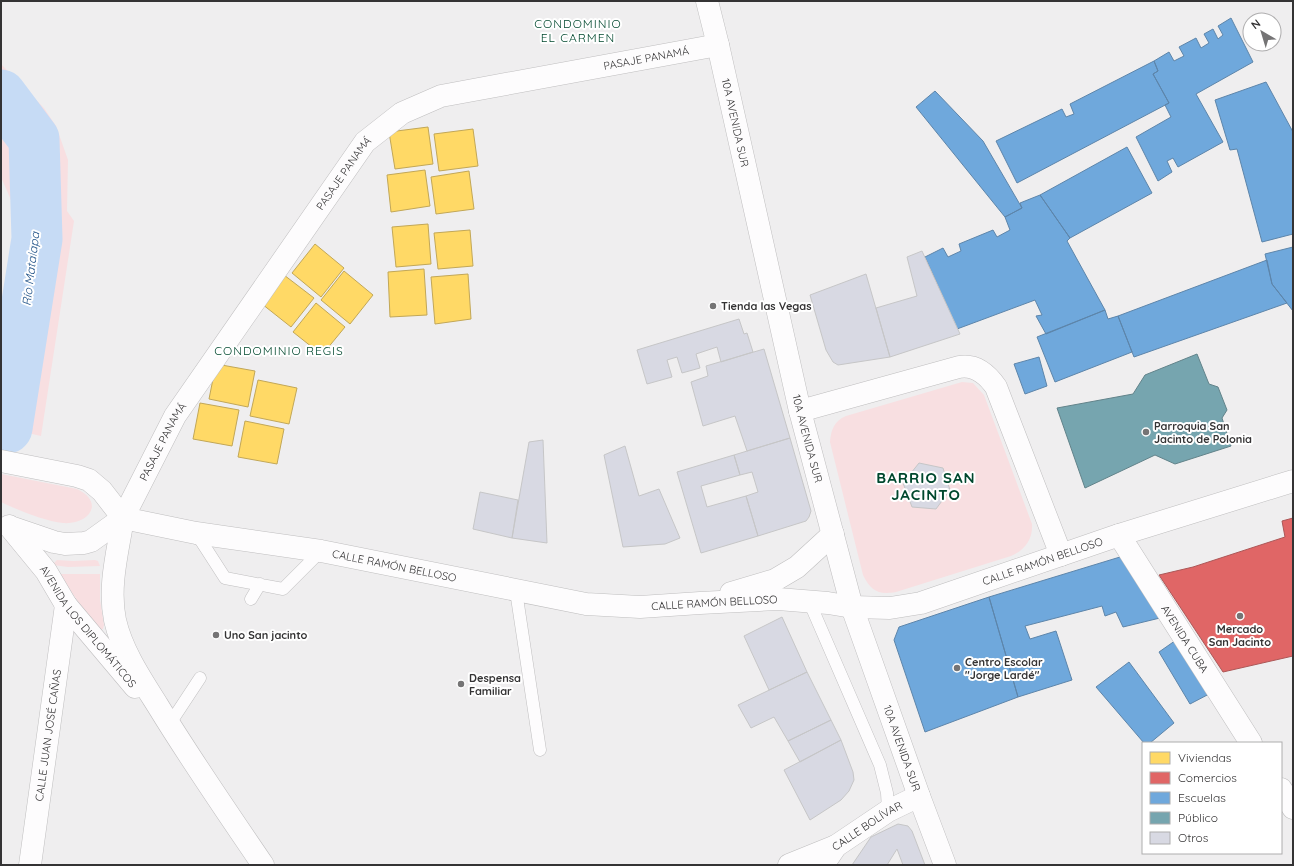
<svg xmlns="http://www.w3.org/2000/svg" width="1294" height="866" font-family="Quicksand,sans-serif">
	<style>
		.green { fill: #f8dfe1 }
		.homes { fill: #ffd966; stroke: #c2a757 }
		.shops { fill: #e06666; stroke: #ac5757 }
		.schools { fill: #6fa8dc; stroke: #5d85aa }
		.public { fill: #76a5af; stroke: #62838a }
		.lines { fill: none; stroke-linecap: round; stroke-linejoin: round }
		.river { stroke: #c6dbf5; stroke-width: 51 }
		.building { fill: #d8d9e3; stroke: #c6c6c7 }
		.lane-casing { stroke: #bfbebf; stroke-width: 13 }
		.street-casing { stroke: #bfbebf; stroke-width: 23 }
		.secondary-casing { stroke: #bfbebf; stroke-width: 23 }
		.lane { stroke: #fdfcfd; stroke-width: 12 }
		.street { stroke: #fdfcfd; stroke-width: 22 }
		.secondary { stroke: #fdfcfd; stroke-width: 22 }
		.poi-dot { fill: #757475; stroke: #fff; stroke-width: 1.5 }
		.labels { text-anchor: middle; stroke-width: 4; stroke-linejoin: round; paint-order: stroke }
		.street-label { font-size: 11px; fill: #343334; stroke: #fff }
		.poi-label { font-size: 11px; font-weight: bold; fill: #343334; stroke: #fff; text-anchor: start }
		.neighbourhood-label { font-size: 12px; letter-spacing: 1px; fill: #00482e; stroke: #fff }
		.water-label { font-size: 12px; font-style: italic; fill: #1c4f85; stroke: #fff }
		.district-label { font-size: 15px; font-weight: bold; letter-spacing: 1px; fill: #00482e; stroke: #fff }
	</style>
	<rect width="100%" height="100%" fill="#efeeef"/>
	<!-- green -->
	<path class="green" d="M1,64L44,108L56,126L68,160L67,211L74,221L41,436L1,427V324L4,315L17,214L1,177Z
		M962,382L973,383L984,395L1032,524C1033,539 1025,550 1011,556L896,592C878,595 871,591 863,575L830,442C831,430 834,421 846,416Z
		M1,474L77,489C106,503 88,525 63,523C44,521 18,510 1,502Z
		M57,560L73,561L95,560L98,561L100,566L68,567L53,565L54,563Z
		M59,574H100V600L104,625L103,629L100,630L97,629Z"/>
	<!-- homes -->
	<path class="homes" d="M428,127L433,164L395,169L389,132Z
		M473,129L478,166L439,171L434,134Z
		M425,170L430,206L391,212L387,175Z
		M469,171L474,209L436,214L431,177Z
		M428,224L431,264L396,267L392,227Z
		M470,230L473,266L438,269L434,233Z
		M315,244L344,268L321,297L292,273Z
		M424,269L427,315L390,317L388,272Z
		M344,271L373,295L350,324L321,300Z
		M468,274L471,319L435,324L431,277Z
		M284,275L314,298L291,327L262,304Z
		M316,303L345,327L322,355L293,332Z
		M216,364L255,371L248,407L209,399Z
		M258,380L297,388L289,424L250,416Z
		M200,403L239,410L232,446L193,439Z
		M245,421L284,429L277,464L238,457Z"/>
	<!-- shops -->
	<path class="shops" d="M1293,518V656L1223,672L1159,575L1193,567L1285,537L1282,521Z"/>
	<!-- schools -->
	<path class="schools" d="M1231,18L1253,62L1196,94L1223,142L1178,167L1173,158L1167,161L1172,172L1158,181L1136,137L1171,117L1165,105L1169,103L1153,74L1158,71L1154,61L1169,52L1174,61L1184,56L1179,47L1196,38L1201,48L1209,43L1204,34L1213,29L1218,39L1223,35L1218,26Z
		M1154,61L1158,71L1153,74L1169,103L1017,183L996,141L1062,109L1066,117L1074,114L1070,104Z
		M1266,82L1293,132V234L1262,242L1237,149L1230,150L1215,100Z
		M935,91L983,141L1022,208L1005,217L916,107Z
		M1127,147L1152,193L1070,238L1040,195Z
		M1040,195L1070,238L1067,241L1105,310L1046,334L1036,316L1042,315L1035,300L957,329L925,257L943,248L948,257L961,251L959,244L993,230L997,237L1010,230L1005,217L1022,208L1020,203Z
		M1293,247V311L1272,284L1265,254Z
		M1267,260L1272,284L1287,303L1134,357L1118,316Z
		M1105,310L1108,319L1118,316L1132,352L1055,382L1037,337Z
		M1039,357L1047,386L1025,394L1014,364Z
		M1120,557L1164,617L1123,627L1116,612L1105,616L1102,606L1025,626L1030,639L1056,631L1072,680L1018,697L989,597Z
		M989,597L1018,697L925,732L894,640L899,627Z
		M1179,638L1211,693L1190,704L1159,652Z
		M1129,662L1174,723L1150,743H1144L1096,687Z"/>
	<!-- public -->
	<path class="public" d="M1197,354L1209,384L1218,387L1227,410L1222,418L1231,446L1175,464L1155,455L1085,488L1057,408L1133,394L1145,375Z"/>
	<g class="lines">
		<!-- river -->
		<path class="river" d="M1,95L34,139L37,239L7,428"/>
	</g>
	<!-- building -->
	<path class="building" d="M922,251L960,334L890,357L876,308L917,296L907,257Z
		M866,274L890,357L838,365L833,362L826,350L810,295Z
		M739,319L744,334L747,333L753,352L721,362L717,347L696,354L700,368L682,373L677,357L667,360L672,377L647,384L637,350Z
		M764,349L790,438L747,451L735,416L703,426L691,382L708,376L706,366Z
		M790,438L811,511L809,517L806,521L758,536L746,496L758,492L752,472L740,475L734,455Z
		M543,440L547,543L512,538L529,442Z
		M625,446L639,496L659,489L680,538L665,544L623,547L604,455Z
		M734,455L740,475L701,486L707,507L746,496L758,536L701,553L677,472Z
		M919,463L943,468L950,490L936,509L912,507L903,483Z
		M480,492L518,500L512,538L473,529Z
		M782,617L807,672L769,690L744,636Z
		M807,672L831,720L788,741L774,717L751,728L738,705Z
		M831,720L841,740L800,762L788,741Z
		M841,740L853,772L854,780L849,791L841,800L810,820L784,770Z
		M898,824L908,826L912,831L925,865H903L897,849L887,865H852L871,837Z"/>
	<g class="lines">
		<!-- lane casing -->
		<g class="lane-casing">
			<path id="lane" d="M196,533L225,578L283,589L321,551
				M516,591L540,750
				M251,599L260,584
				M809,601L880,765L887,793L888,811
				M169,725L200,678"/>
		</g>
		<!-- street casing -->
		<g class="street-casing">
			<g id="street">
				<path d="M800,411L959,367C975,364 987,374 996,387L1061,555"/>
				<path id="s1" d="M123,518L175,416L365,142L402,113L441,96L718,45"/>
				<path id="s2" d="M1119,535L1251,743"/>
				<path id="s3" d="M852,607L890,608L921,603L1119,535L1293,481"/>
				<path d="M1281,789L1293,808"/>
				<path id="s4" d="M30,865L66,605"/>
				<path d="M789,865L836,846"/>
				<path id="s5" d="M823,865L836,846L888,811L919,796"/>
			</g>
		</g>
		<!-- secondary casing -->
		<g class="secondary-casing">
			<g id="secondary">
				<path id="s6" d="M707,1L718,45L800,411L852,607L919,796L945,865"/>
				<path id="s7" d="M1,461L77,476L89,480L102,491L123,518L196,533L321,551L586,604L640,607L700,603L778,599L828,603L852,607"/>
				<path d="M123,518C118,551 108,586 115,620C122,651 141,679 158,706C191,760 227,812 263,865"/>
				<path id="s8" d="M9,526L46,571L66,605L135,687"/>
				<path d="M13,528L54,542L65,544L84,543L91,541L123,518"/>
				<path d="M731,593L775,580L797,567L833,534"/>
			</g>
		</g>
		<!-- lane -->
		<use href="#lane" class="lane"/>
		<!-- street -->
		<use href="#street" class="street"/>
		<!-- secondary -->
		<use href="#secondary" class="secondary"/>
	</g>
	<!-- markers -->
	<g class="poi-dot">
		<circle cx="713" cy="306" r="4"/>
		<circle cx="1146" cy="432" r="4"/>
		<circle cx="1240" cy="616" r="4"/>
		<circle cx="216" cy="635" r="4"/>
		<circle cx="957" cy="668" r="4"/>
		<circle cx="461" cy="684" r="4"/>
	</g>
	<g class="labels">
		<!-- street labels -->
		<g class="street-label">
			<text dy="4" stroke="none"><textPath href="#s1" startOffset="746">PASAJE PANAMÁ</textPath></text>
			<text dy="4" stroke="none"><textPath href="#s6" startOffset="125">10A AVENIDA SUR</textPath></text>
			<text dy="4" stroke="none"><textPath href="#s1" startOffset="410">PASAJE PANAMÁ</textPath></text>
			<text dy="4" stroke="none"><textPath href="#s6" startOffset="449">10A AVENIDA SUR</textPath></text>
			<text dy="4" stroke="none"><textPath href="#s1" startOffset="86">PASAJE PANAMÁ</textPath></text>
			<text dy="4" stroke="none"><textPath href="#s3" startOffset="198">CALLE RAMÓN BELLOSO</textPath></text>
			<text dy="4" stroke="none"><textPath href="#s7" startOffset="417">CALLE RAMÓN BELLOSO</textPath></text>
			<text dy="4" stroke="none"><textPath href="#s7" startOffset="741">CALLE RAMÓN BELLOSO</textPath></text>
			<text dy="4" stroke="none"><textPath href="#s8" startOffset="128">AVENIDA LOS DIPLOMÁTICOS</textPath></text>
			<text dy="4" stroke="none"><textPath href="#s2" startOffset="123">AVENIDA CUBA</textPath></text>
			<text dy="4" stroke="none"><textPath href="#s4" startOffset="131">CALLE JUAN JOSÉ CAÑAS</textPath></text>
			<text dy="4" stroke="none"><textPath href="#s6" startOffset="773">10A AVENIDA SUR</textPath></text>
			<text dy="4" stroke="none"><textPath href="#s5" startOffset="60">CALLE BOLÍVAR</textPath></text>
		</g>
		<!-- poi labels -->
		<g class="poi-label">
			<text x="721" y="310">Tienda las Vegas</text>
			<text x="1154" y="430">Parroquia San<tspan x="1154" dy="13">Jacinto de Polonia</tspan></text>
			<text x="1240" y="633" text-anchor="middle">Mercado<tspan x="1240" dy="13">San Jacinto</tspan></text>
			<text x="224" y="639">Uno San jacinto</text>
			<text x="965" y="666">Centro Escolar<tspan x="965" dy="13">"Jorge Lardé"</tspan></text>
			<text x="469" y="682">Despensa<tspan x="469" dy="13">Familiar</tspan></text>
		</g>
		<!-- neighbourhood labels -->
		<g class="neighbourhood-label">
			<text x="578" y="28">CONDOMINIO<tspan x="578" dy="14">EL CARMEN</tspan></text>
			<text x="279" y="355">CONDOMINIO REGIS</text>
		</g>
		<!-- water labels -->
		<g class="water-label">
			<text transform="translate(31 269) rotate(-83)" y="4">Río Matalapa</text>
		</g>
		<!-- district labels -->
		<g class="district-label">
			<text x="926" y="483">BARRIO SAN<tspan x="926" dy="17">JACINTO</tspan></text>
		</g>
	</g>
	<!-- border -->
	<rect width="1294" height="866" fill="none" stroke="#343334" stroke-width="4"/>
	<!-- legend -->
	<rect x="1142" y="742" width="140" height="112" fill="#ffffff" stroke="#aeadae"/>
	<rect x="1150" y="752" width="20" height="12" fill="#ffd966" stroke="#aeadae"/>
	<text x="1178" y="762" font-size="12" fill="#343334">Viviendas</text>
	<rect x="1150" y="772" width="20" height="12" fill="#e06666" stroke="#aeadae"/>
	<text x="1178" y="782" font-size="12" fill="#343334">Comercios</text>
	<rect x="1150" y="792" width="20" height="12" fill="#6fa8dc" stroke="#aeadae"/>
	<text x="1178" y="802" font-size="12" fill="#343334">Escuelas</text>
	<rect x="1150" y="812" width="20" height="12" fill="#76a5af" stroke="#aeadae"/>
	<text x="1178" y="822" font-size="12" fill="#343334">Público</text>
	<rect x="1150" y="832" width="20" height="12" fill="#d8d9e3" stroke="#aeadae"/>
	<text x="1178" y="842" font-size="12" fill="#343334">Otros</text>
	<!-- north arrow -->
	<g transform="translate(1262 32) rotate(322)"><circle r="19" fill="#ffffff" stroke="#aeadae"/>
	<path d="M0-3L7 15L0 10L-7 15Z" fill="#757475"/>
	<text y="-6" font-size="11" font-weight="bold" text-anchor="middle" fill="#343334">N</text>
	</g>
</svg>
